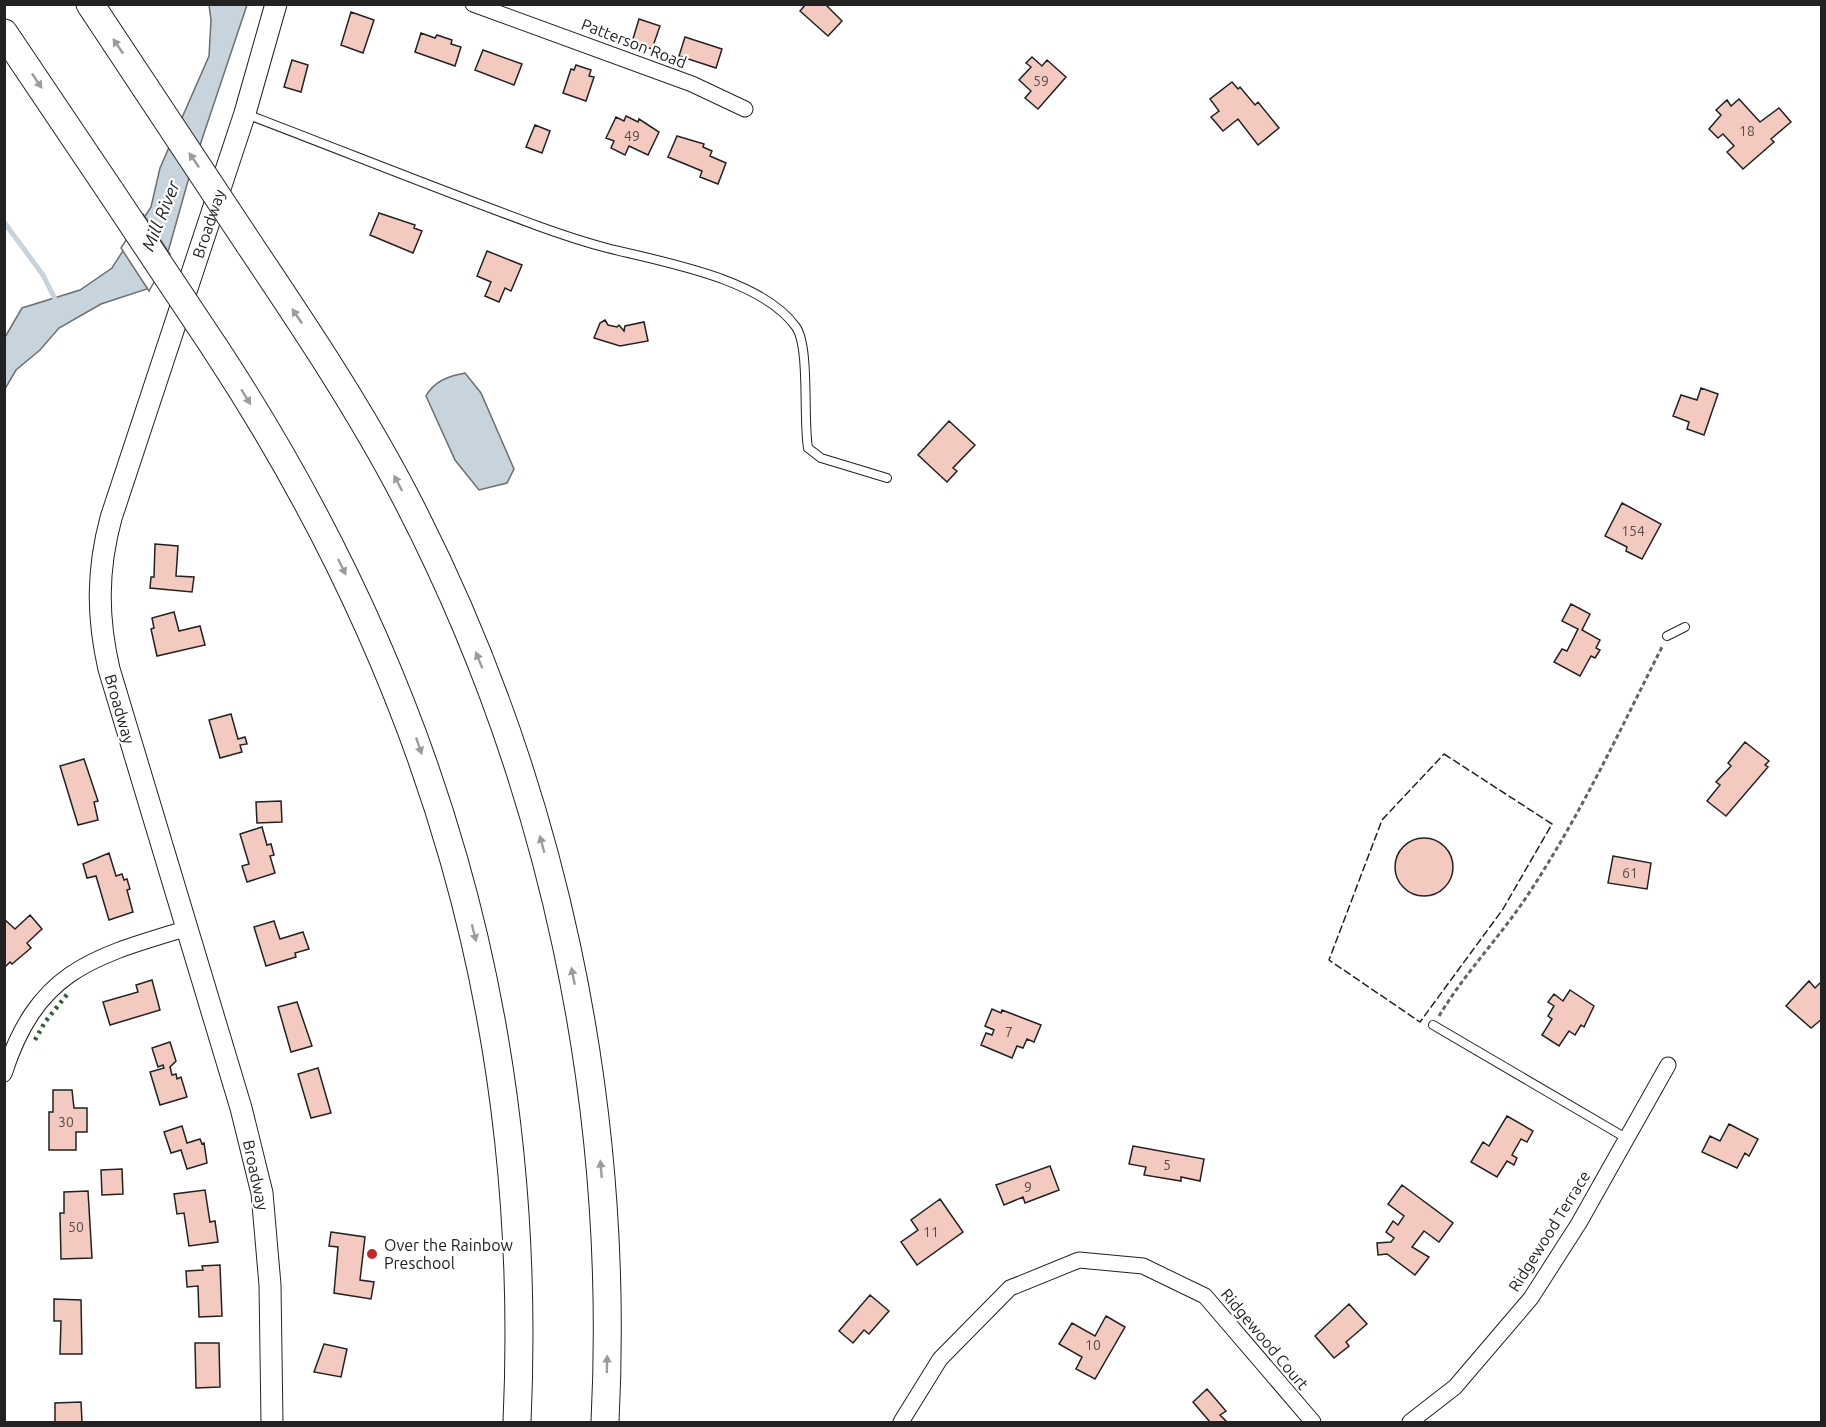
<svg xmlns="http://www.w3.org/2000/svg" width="1826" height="1427" font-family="Ubuntu,sans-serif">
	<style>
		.water { fill: #c7d3dd; stroke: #6f6f6f; stroke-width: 1.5 }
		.pier { fill: #fff; stroke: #6f6f6f; stroke-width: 1.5 }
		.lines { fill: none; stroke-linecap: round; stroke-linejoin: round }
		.stream { stroke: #c7d3dd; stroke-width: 5 }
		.building { fill: #f3c9c0; stroke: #222; stroke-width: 1.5 }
		.lane-casing { stroke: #222; stroke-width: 10 }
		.street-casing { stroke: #222; stroke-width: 17 }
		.secondary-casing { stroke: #222; stroke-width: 23 }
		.highway-casing { stroke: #222; stroke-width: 29 }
		.path { stroke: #646464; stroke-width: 3; stroke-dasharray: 4.5 3; stroke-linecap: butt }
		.lane { stroke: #fff; stroke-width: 8 }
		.street { stroke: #fff; stroke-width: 15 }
		.secondary { stroke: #fff; stroke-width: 21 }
		.highway { stroke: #fff; stroke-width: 27 }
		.highway-bridge-casing { stroke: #222; stroke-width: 29; stroke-linecap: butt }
		.highway-bridge { stroke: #fff; stroke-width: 27 }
		.hedge { stroke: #2f5e38; stroke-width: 4.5; stroke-dasharray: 3 4.5; stroke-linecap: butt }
		.fence { stroke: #222; stroke-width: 1.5; stroke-dasharray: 8 3; stroke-linecap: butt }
		.oneway { fill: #9c9c9c }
		.poi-dot { fill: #c62828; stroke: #fff; stroke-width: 2 }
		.labels { text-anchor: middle; stroke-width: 4.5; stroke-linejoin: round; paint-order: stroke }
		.number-label { font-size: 14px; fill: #564c4a }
		.street-label { font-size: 16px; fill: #222; stroke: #fff }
		.poi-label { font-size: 16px; fill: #222; stroke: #fff; text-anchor: start }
		.water-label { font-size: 18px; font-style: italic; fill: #222; stroke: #fff }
	</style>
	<rect width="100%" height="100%" fill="#fff"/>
	<!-- water -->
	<path class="water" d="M209,5H247L188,181L168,252L147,289L101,304L59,328L40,350L16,370L5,389V337L22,308L80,290L112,268L151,207L160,168L209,56L211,20Z
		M465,373L481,393L514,469L507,483L479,490L455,460L426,396C434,381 449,376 465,373Z"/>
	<!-- pier -->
	<path class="pier" d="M143,214L170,254L149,291L121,248Z"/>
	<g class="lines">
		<!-- stream -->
		<path class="stream" d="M4,222L43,275L57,303"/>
	</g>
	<!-- building -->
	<path class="building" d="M806,4H825L842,21L828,36L800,11Z
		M351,12L374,20L363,53L341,45Z
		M639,19L660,26L652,49L632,42Z
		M421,33L435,38L437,35L452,40L451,44L461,47L455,66L415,52Z
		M685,37L722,49L716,68L679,56Z
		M483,50L522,64L514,85L475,70Z
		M1032,57L1042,66L1047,60L1066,77L1038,109L1025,98L1031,91L1019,80L1031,67L1026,63Z
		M292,60L308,65L301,92L284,87Z
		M576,65L591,70L589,76L594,77L586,101L563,93L571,69L574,70Z
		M1232,82L1238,89L1240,87L1255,105L1258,102L1279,128L1258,145L1238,119L1223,131L1211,117L1219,111L1210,99Z
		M1739,99L1760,122L1779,108L1791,122L1771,139L1774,142L1743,169L1727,152L1734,146L1723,134L1718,138L1709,129L1721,115L1716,110L1727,100L1731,106Z
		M626,116L638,122L639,119L659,132L648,155L629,146L625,155L611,148L614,141L606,138L616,117L624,121Z
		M535,125L550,131L542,153L526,147Z
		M677,136L704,144L703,147L712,151L710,156L726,163L718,184L700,177L702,171L668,157Z
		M379,213L415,225L414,228L422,231L413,253L370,235Z
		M487,251L522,265L511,291L505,288L499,302L485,296L491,282L477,276Z
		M605,320L608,325L617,327L619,325L624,331L625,326L644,322L648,341L620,346L594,338L600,323Z
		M1701,388L1718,394L1704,435L1687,429L1689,422L1673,416L1681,395L1697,400Z
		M949,421L975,445L953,468L957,471L947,482L918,455Z
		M1622,503L1661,524L1642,559L1626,551L1627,547L1605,536Z
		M155,544L178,546L176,576L194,577L192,592L150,588L151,577H154Z
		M1571,604L1590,614L1582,630L1600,640L1596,648L1600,650L1595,658L1591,656L1580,676L1554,662L1562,649L1567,651L1578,629L1562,621Z
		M174,612L179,631L200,626L205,645L157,656L151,629L154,628L152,618Z
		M231,714L238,739L245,737L247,744L240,745L242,752L220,758L209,720Z
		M1745,742L1769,761L1765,765L1768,767L1726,816L1707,801L1720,785L1716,782L1731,766L1728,763Z
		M84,759L98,801L94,802L98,820L78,825L60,766Z
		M281,801L282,822L257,823L256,802Z
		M262,827L267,845L271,844L274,855L270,856L275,873L247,882L242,866L249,864L240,834Z
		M1395 867a29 29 0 1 1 58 0a29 29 0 1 1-58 0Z
		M109,853L116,876L122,874L124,880L127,879L130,889L127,890L133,912L109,920L96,876L87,878L83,864Z
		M1613,856L1651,863L1647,889L1608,883Z
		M30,915L42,929L27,943L31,948L12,964L10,962L4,968V919L15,929Z
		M274,921L280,939L303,932L309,949L295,953L296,957L266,966L254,927Z
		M152,980L160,1010L110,1025L103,1002L138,992L136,985Z
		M1809,981L1815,988L1822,981V1019L1811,1028L1786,1006Z
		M1570,990L1594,1006L1584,1027L1581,1025L1575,1035L1569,1031L1559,1046L1542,1035L1552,1019L1548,1016L1554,1006L1548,1002L1554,994L1563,1001Z
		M297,1002L312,1046L291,1052L278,1007Z
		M992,1009L1001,1013L1002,1010L1041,1025L1034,1042L1027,1039L1023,1048L1017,1046L1012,1058L981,1045L986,1033L992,1035L994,1030L985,1026Z
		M170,1042L176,1061L170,1067L172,1075L176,1074L177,1079L181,1077L187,1097L160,1105L150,1072L164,1068L163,1065L158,1067L152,1048Z
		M318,1068L331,1113L311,1118L298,1074Z
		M53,1090H72L74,1108H87V1132H76V1150H49V1112H53Z
		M1507,1116L1533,1131L1527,1142L1521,1139L1512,1155L1517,1158L1514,1165L1507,1161L1497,1177L1471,1162L1483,1142L1489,1146Z
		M1729,1124L1758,1139L1749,1156L1745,1153L1737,1168L1702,1152L1710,1136L1720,1141Z
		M182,1126L187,1143L200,1139L202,1144L204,1143L207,1163L187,1169L181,1150L171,1153L164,1132Z
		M1133,1146L1204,1159L1200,1181L1181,1177V1181L1144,1175L1146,1167L1129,1164Z
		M1050,1166L1059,1190L1025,1203L1023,1197L1004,1205L996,1185Z
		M122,1169L123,1194L102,1195L101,1170Z
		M1402,1185L1453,1223L1439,1242L1424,1231L1412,1247L1429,1257L1415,1275L1387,1254L1378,1255L1377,1243L1391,1242L1394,1238L1386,1232L1393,1221L1398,1225L1404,1216L1388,1204Z
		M205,1190L210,1222L215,1221L218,1242L189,1246L184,1213L177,1214L174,1194Z
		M88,1191L92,1258L61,1259L60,1213H64V1192Z
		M940,1199L963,1232L917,1265L901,1242L918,1230L911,1220Z
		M331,1232L365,1237L360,1280L374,1282L371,1299L334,1293L338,1247L329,1246Z
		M220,1265L222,1316L199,1317L198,1286L187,1287L186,1271L203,1270L202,1266Z
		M870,1295L889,1311L869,1334L864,1330L853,1343L839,1331Z
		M54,1299L81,1300L82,1354H60L61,1321H54Z
		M1349,1304L1367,1324L1346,1342L1349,1346L1334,1358L1315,1336Z
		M1106,1316L1125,1327L1095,1379L1076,1369L1082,1357L1059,1344L1072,1323L1095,1336Z
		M195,1343H219L220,1387L196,1388Z
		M324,1344L347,1349L341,1377L314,1372Z
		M1207,1389L1226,1411L1220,1415L1227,1422H1210L1193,1402Z
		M81,1402L82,1422H55V1403Z"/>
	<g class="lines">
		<!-- lane casing -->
		<g class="lane-casing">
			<path id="lane" d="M246,114C343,151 440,190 538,226C560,234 584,242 607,248C662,262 761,278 796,327C810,347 803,420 808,448L821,458L887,478
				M1667,636L1685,627
				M1433,1025L1626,1138"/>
		</g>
		<!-- street casing -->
		<g class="street-casing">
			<path id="street" d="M473,4L692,84L745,109
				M4,1074C37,971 92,957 185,929
				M901,1422L940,1359L1010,1288L1079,1260L1143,1266L1205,1296L1313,1422
				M1410,1422L1455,1387L1531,1298L1579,1223L1668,1065"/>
		</g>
		<!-- secondary casing -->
		<g class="secondary-casing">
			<g id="secondary">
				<path id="s1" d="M272,1422L270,1285L262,1193L241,1108L109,669C97,617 97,570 111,518L245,113L276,4"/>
			</g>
		</g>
		<!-- highway casing -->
		<g class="highway-casing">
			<path id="highway" d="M90,4L145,87
				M4,33L111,192
				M249,244C304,326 359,408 405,496C553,780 621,1103 605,1422
				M215,348C432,678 535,1027 517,1422"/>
		</g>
		<!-- path -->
		<path class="path" d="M1439,1016C1466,971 1503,934 1531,890C1582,812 1621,728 1663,645"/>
		<!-- lane -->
		<use href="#lane" class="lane"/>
		<!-- street -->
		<use href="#street" class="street"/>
		<!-- secondary -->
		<use href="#secondary" class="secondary"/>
		<!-- highway -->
		<use href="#highway" class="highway"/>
		<!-- highway-bridge casing -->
		<g class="highway-bridge-casing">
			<path id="highway-bridge" d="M145,87L249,244
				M111,192L215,348"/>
		</g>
		<!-- highway-bridge -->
		<use href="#highway-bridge" class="highway-bridge"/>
		<!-- hedge -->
		<path class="hedge" d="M35,1040L45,1022L69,992"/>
		<!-- fence -->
		<path class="fence" d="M1444,754L1552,824L1503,909L1420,1022L1329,960L1382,820Z"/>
	</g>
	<!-- one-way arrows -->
	<defs><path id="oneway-solid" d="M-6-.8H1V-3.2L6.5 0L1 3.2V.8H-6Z" transform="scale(1.5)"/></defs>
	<g class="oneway">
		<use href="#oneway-solid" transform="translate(118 46) rotate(-124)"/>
		<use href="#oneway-solid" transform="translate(37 81) rotate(56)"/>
		<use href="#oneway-solid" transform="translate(194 160) rotate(-124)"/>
		<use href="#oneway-solid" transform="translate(297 316) rotate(-124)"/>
		<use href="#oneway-solid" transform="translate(246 397) rotate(58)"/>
		<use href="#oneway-solid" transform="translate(398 483) rotate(-118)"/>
		<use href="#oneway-solid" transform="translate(342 567) rotate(64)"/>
		<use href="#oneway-solid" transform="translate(479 660) rotate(-112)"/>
		<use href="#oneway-solid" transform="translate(419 746) rotate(71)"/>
		<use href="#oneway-solid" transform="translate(542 844) rotate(-105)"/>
		<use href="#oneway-solid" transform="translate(474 933) rotate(76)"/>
		<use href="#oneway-solid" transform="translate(573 976) rotate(-101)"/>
		<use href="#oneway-solid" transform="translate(601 1169) rotate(-95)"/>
		<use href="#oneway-solid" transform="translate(607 1364) rotate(-89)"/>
	</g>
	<!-- markers -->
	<circle class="poi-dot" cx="372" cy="1254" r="6"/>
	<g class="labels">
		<!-- number labels -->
		<g class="number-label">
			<text x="1041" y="86">59</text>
			<text x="1747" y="136">18</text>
			<text x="632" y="141">49</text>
			<text x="1633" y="536">154</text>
			<text x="1630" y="878">61</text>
			<text x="1009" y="1037">7</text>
			<text x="66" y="1127">30</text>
			<text x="1167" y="1170">5</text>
			<text x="1028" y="1192">9</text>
			<text x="76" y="1232">50</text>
			<text x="931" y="1237">11</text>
			<text x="1093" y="1350">10</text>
		</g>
		<!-- street labels -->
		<g class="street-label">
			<text transform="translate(634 43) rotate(21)" y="6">Patterson Road</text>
			<text dy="6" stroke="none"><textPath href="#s1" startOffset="1238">Broadway</textPath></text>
			<text transform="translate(120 709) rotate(74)" y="6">Broadway</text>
			<text transform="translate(256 1175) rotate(78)" y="6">Broadway</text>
			<text transform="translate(1549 1231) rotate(-58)" y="6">Ridgewood Terrace</text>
			<text transform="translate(1265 1339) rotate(50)" y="6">Ridgewood Court</text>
		</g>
		<!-- poi labels -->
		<g class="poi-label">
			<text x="384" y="1251">Over the Rainbow<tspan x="384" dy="18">Preschool</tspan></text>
		</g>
		<!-- water labels -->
		<g class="water-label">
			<text transform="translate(161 216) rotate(-68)" y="6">Mill River</text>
		</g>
	</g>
	<!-- border -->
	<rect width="1826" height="1427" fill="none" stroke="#222222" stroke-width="12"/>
</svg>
